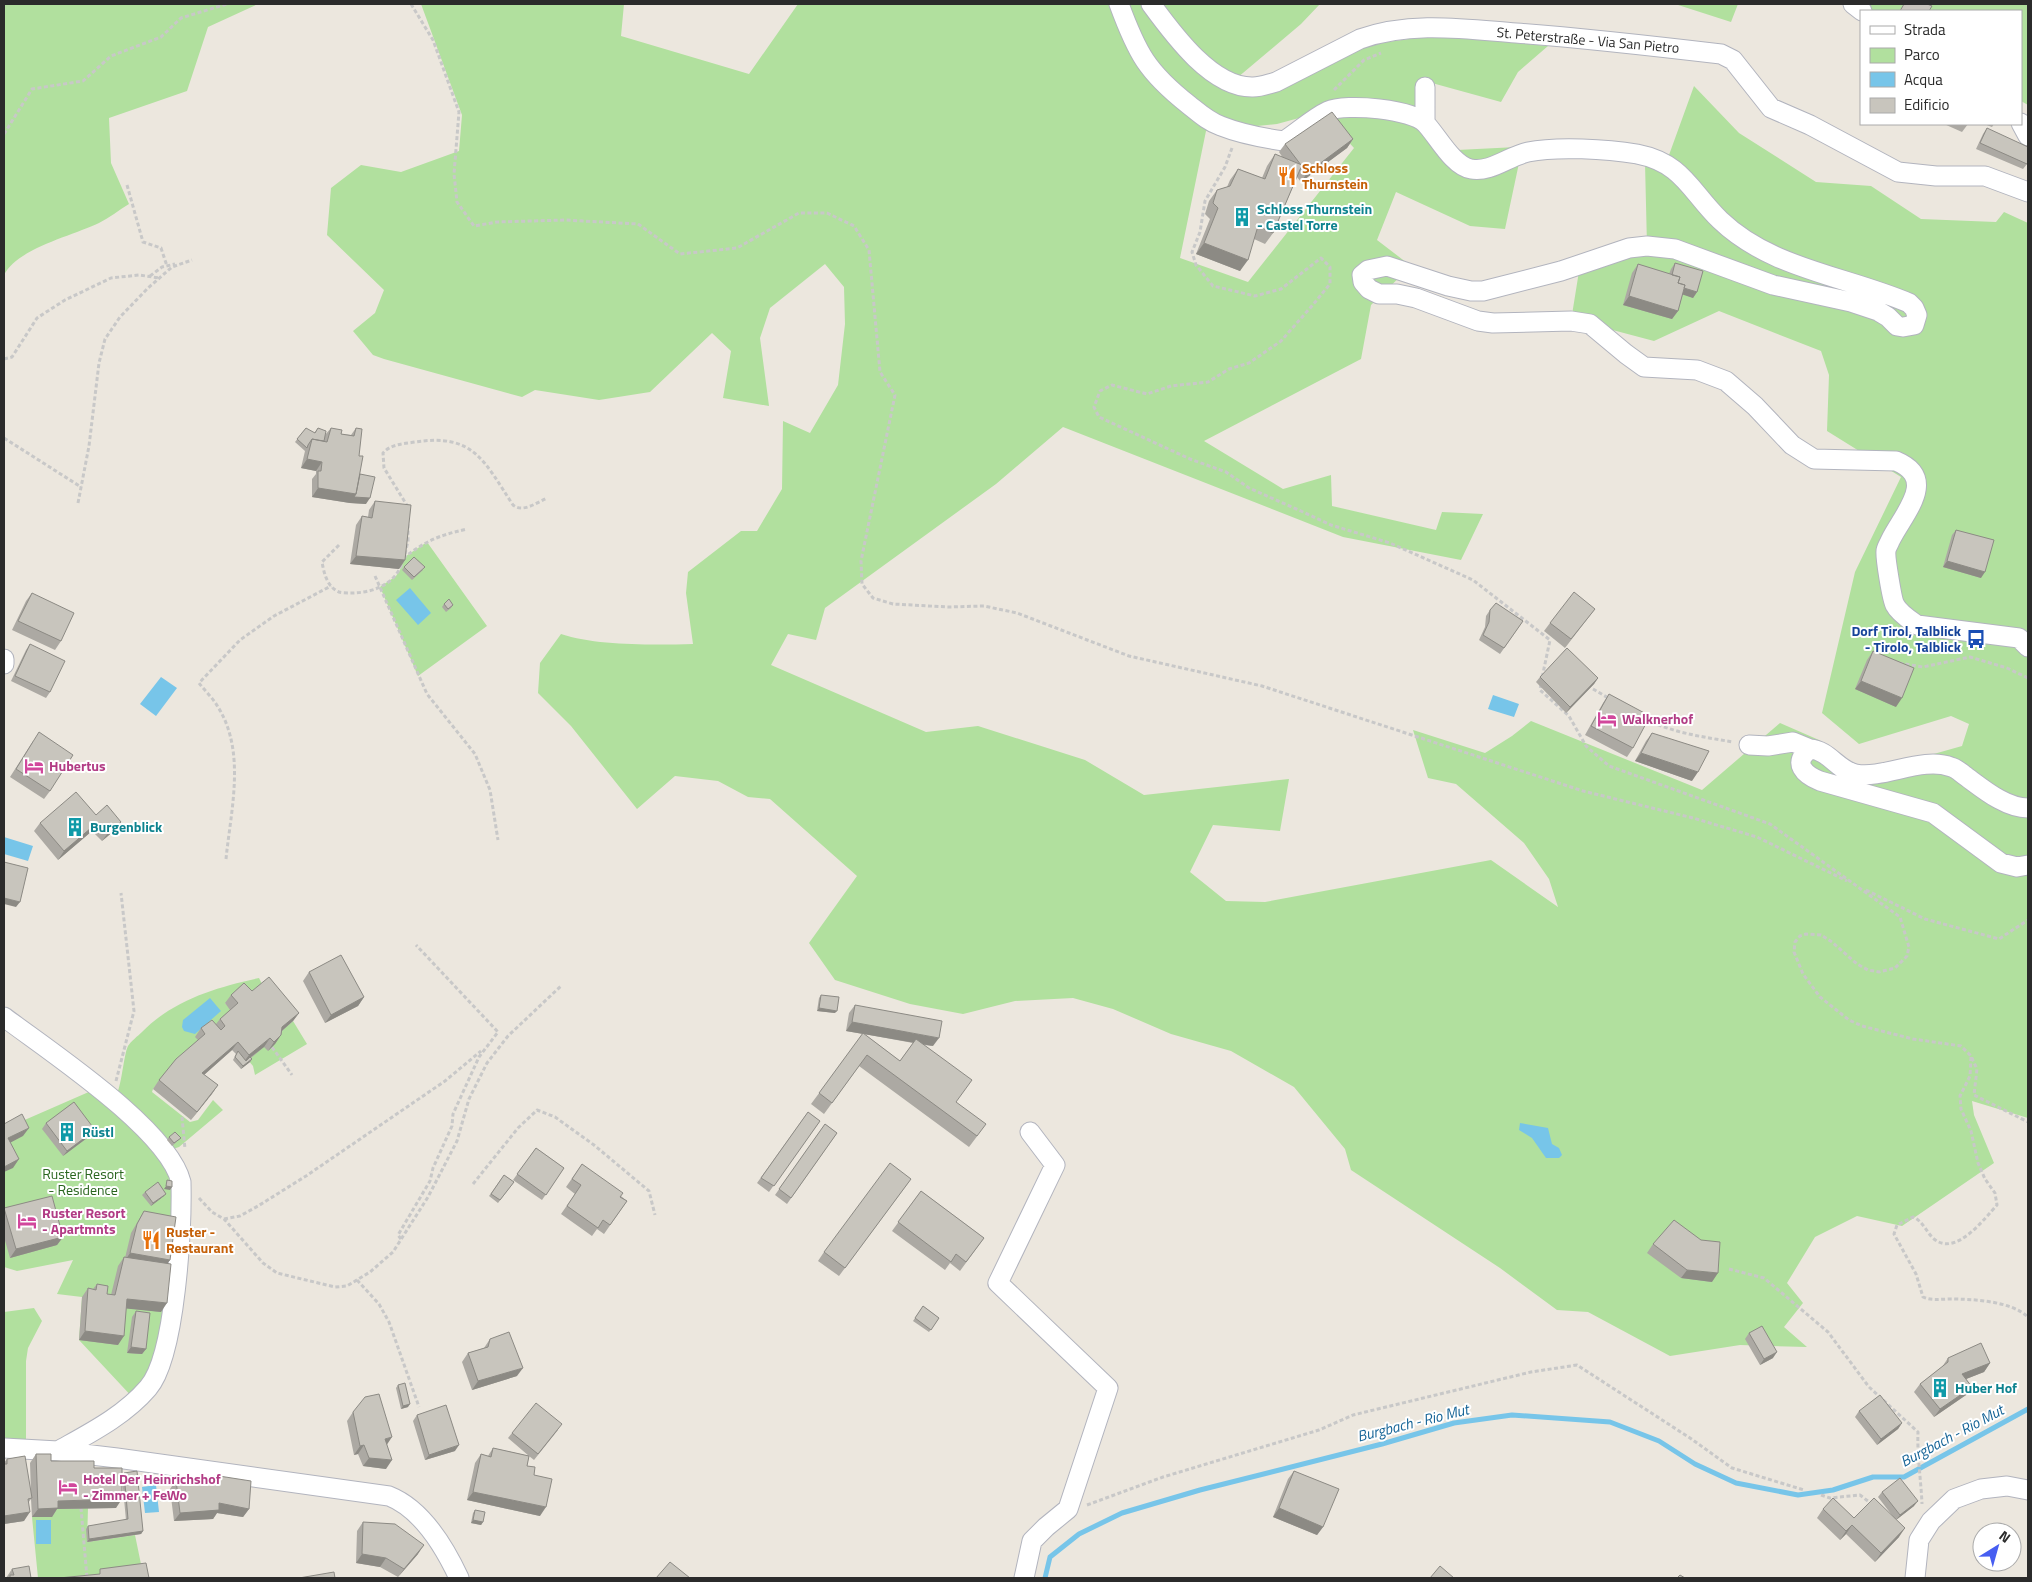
<svg xmlns="http://www.w3.org/2000/svg" width="2032" height="1582" font-family="'Titillium Web',sans-serif">
	<style>
		.green { fill: #b1e09e; fill-rule: evenodd }
		.water { fill: #77c5e9 }
		.lines { fill: none; stroke-linecap: round; stroke-linejoin: round }
		.stream { stroke: #77c5e9; stroke-width: 5 }
		.minor-casing { stroke: #b2b4be; stroke-width: 21 }
		.path { stroke: #c8c8c8; stroke-width: 3; stroke-dasharray: 4 2.5; stroke-linecap: butt }
		.minor { stroke: #fff; stroke-width: 19 }
		.wall { fill: #aca9a3; fill-rule: evenodd }
		.shaded-wall { fill: #8c8a84 }
		.building { fill: #c8c5bd; stroke: #8c8a84 }
		.labels { text-anchor: middle; stroke-width: 4; stroke-linejoin: round; paint-order: stroke }
		.street-label { font-size: 14px; fill: #2b2b2b; stroke: #fff }
		.food-label { font-size: 14px; font-weight: bold; fill: #c56008; stroke: #fff; text-anchor: start }
		.culture-label { font-size: 14px; font-weight: bold; fill: #0d838f; stroke: #fff; text-anchor: start }
		.transit-label { font-size: 14px; font-weight: bold; fill: #164399; stroke: #fff; text-anchor: end }
		.hotel-label { font-size: 14px; font-weight: bold; fill: #b23c85; stroke: #fff; text-anchor: start }
		.park-label { font-size: 14px; fill: #29651e; stroke: #fff }
		.water-label { font-size: 15px; font-style: italic; fill: #146396; stroke: #fff }
	</style>
	<rect width="100%" height="100%" fill="#ece7de"/>
	<!-- green -->
	<path class="green" d="M4,4H258L208,27L187,91L109,118L111,163L129,204C119,210 109,218 99,223C72,236 18,248 4,275Z
		M421,4H624L621,36L749,74L798,4H1320L1301,24L1237,78L1255,96L1366,45L1437,35L1548,46L1518,72L1501,102L1432,83L1434,119L1457,150L1517,147L1519,163L1505,229L1470,226L1396,192L1377,240L1411,266L1371,305L1361,359L1204,441L1283,489L1331,475L1332,506L1436,530L1442,512L1483,514L1461,560L1343,537L1063,427L996,484L825,608L816,640L788,634L771,665L926,732L978,726L1085,760L1144,795L1289,779L1280,831L1213,825L1190,872L1226,901L1265,902L1491,860L1558,907L1549,879L1524,843L1456,784L1428,778L1413,730L1485,753L1512,736L1531,721L1702,790L1780,723L1819,740L1857,767L1916,759L1962,746L1969,724L1951,716L1859,744L1822,713L1855,572L1901,477L1827,431L1829,375L1821,351L1719,311L1654,341L1590,324L1571,321L1580,265L1647,246L1645,163L1669,155L1694,86L1739,133L1816,182L1871,186L1921,219L1996,222L2004,212L2028,223V1118L1972,1101L1974,1115L1994,1163L1902,1226L1857,1216L1815,1237L1787,1283L1803,1303L1784,1327L1807,1347L1740,1345L1670,1356L1588,1312L1557,1310L1500,1268L1351,1170L1345,1149L1294,1087L1231,1051L1171,1034L1113,1009L1073,998L1015,1001L963,1014L910,1004L835,980L809,943L857,876L770,799L748,797L718,781L675,776L637,809L571,726L538,693L540,663L561,634C597,646 654,645 693,644L686,593L688,572L741,531H757L782,489L783,421L810,433L838,385L845,324L844,287L825,264L770,308L760,338L769,406L723,398L731,351L712,333L650,392L599,400L535,390L522,397L384,359L373,355L353,331L375,313L384,290L327,235L331,188L361,165L401,172L459,151L462,115ZM1321,112L1354,148L1248,282L1180,258L1206,131L1277,124Z
		M1675,4H1738L1731,22Z
		M1844,4H2028V105L2021,101V11H1861Z
		M427,542L487,626L418,676L380,587L396,576L400,570L403,558Z
		M259,978L263,986L246,1000L225,1003L232,1011L170,1068L153,1089L152,1092L190,1122L198,1120L213,1100L223,1110L179,1147L170,1150L117,1094C122,1082 124,1054 128,1046C131,1041 138,1036 142,1032C173,1000 217,987 259,978Z
		M293,1021L307,1044L255,1075L253,1066L248,1060Z
		M91,1091L172,1160L171,1315L135,1400L79,1340L82,1297L57,1294L73,1260L17,1271L4,1267V1129Z
		M34,1308L42,1321L28,1348L26,1361V1449L4,1448V1312Z
		M88,1508L87,1542L135,1535L142,1569L96,1578H38L32,1517H52V1509Z"/>
	<!-- water -->
	<path class="water" d="M410,588L431,613L418,625L396,600Z
		M161,677L177,688L156,716L140,704Z
		M1493,695L1519,704L1514,717L1488,709Z
		M4,837L33,846L28,861L4,854Z
		M210,998L221,1011L195,1034L184,1031L182,1027L183,1020Z
		M1520,1123L1548,1128L1552,1144L1559,1148L1562,1155L1559,1158H1546L1532,1138L1519,1130Z
		M156,1485L159,1512L145,1513L142,1487Z
		M36,1520H51V1544H36Z"/>
	<g class="lines">
		<!-- stream -->
		<path class="stream" d="M1045,1578L1050,1557L1079,1534L1122,1513L1200,1490L1382,1444L1454,1423L1512,1415L1610,1422L1659,1441L1695,1464L1736,1483L1798,1495L1833,1490L1873,1477H1904L2028,1409"/>
		<!-- minor casing -->
		<g class="minor-casing">
			<path id="minor" d="M1119,4C1137,53 1147,72 1189,105C1199,113 1209,122 1221,126C1241,134 1263,138 1284,141C1298,132 1313,118 1328,111C1346,103 1413,109 1426,124C1438,137 1453,166 1471,169C1490,173 1509,156 1528,152C1557,146 1607,149 1637,154C1683,163 1690,191 1720,220C1771,269 1846,276 1909,303L1914,308L1917,315L1914,325L1903,327L1897,326L1888,317L1878,311L1851,302L1773,285L1675,249L1647,246L1629,248L1561,271L1483,291H1471L1448,286L1387,266L1368,270L1362,275L1363,282L1369,289L1379,294H1397L1416,298L1478,321L1493,323L1571,321L1590,324L1626,354L1644,367L1697,370L1726,381L1755,406L1792,445L1814,459L1896,461C1939,479 1903,514 1890,541C1889,544 1886,548 1886,551C1885,557 1892,600 1895,605C1899,613 1910,620 1917,625L2019,638L2028,647
				M1151,4C1173,34 1212,88 1253,87C1261,87 1268,84 1276,82L1360,39C1411,21 1464,29 1516,33C1584,38 1653,46 1721,54L1733,60L1771,108L1810,125L1898,172L1936,176H1985L2028,192
				M1853,4L1862,11
				M1425,122V87
				M2021,123L2028,136
				M4,659V664
				M1749,745L1768,746L1793,742L1810,749
				M2028,808C2005,808 1982,788 1964,775C1960,772 1956,768 1951,767C1923,756 1884,779 1856,774C1838,771 1829,750 1810,749C1791,763 1805,775 1820,781L1933,813L2001,863L2017,867L2028,865
				M4,1017C49,1051 168,1129 181,1182C182,1226 176,1356 148,1388C124,1416 90,1433 58,1451
				M4,1448L58,1451L117,1458L389,1496C422,1509 445,1548 459,1578
				M1024,1578L1032,1541L1046,1527L1068,1509L1108,1388L998,1283L1055,1165L1030,1132
				M1915,1578L1919,1540L1931,1521L1954,1499L1981,1489L2007,1486L2028,1490"/>
		</g>
		<!-- path -->
		<path class="path" d="M411,4L433,40L459,112L454,174L457,202L474,226L497,222L565,220L638,224L680,254L737,248L799,213H827L854,226L869,250L880,372L895,395L861,561L862,584L873,598L893,604L948,607L984,606L1017,613L1129,656L1262,686L1583,791L1693,818L1757,837L1847,881
			M1334,90L1364,60L1381,53
			M4,134L32,89L83,81L111,56L161,37L181,18L227,4
			M1232,148L1225,167L1205,201L1200,232L1192,252L1196,265L1213,286L1255,296L1281,289L1321,258L1330,267V284L1311,307L1281,341L1249,363L1229,369L1208,382L1171,386L1147,394L1112,385L1100,391L1094,407L1099,417L1190,459L1226,472L1249,488L1303,512L1331,525L1390,543L1473,580L1550,640L1542,678
			M127,185L143,242L161,248L167,266
			M150,276L162,267L175,264
			M4,359L12,357L37,318L65,300L111,278L139,275L159,278
			M4,438L81,487
			M78,503L89,446L99,363L105,339L120,317L148,288L172,267L192,260
			M408,507L384,468L383,453C391,444 403,444 415,442C474,433 484,461 513,505C523,513 536,503 547,498
			M339,545L322,562C324,573 327,587 339,592C342,593 347,593 351,593C373,593 397,584 403,560
			M405,554L408,541V523
			M403,558C428,540 437,536 467,529
			M375,576L427,694L475,754L490,790L498,840
			M1899,663L1923,667L1970,657L2007,668L2028,678
			M1541,684L1540,690L1569,716L1586,746L1609,766L1770,824L1900,917L1909,947L1907,956L1895,968L1879,972L1868,970L1857,964L1832,942L1821,935L1806,934L1800,936L1795,942L1794,952L1803,974L1820,997L1849,1020L1862,1026L1913,1039L1961,1046L1971,1056L1977,1069L1974,1095L2028,1122
			M1593,689L1610,699
			M1646,719C1672,733 1704,737 1733,742
			M226,859C231,809 246,752 218,707C213,698 205,691 199,683L240,640L274,616L331,586
			M1866,890L1925,919L1999,939L2028,920
			M272,1047L292,1075
			M1971,1057L1970,1076L1960,1096L1961,1109L1971,1131L1978,1163L1985,1179L1995,1193L1997,1205C1984,1219 1956,1257 1934,1239C1926,1232 1923,1221 1913,1217L1897,1225L1894,1234L1916,1274L1923,1297C1932,1301 1940,1299 1950,1299C1973,1299 2011,1301 2028,1317
			M116,1081L134,1011L121,893
			M182,1117L185,1149
			M473,1184L518,1128L537,1110L555,1117L594,1145L649,1191L655,1215
			M199,1198L212,1212L224,1219L263,1263L277,1273L335,1287L347,1286L370,1272L393,1252L428,1197L457,1141L469,1099L487,1063L508,1036L562,985
			M224,1219L240,1216L258,1206L306,1176L445,1081L481,1051
			M401,1239L398,1235L430,1181L433,1168L452,1126L453,1114L479,1057L498,1032L416,945
			M1729,1269L1764,1278L1828,1332L1869,1387L1918,1432C1917,1456 1921,1480 1922,1504
			M357,1280L379,1304L389,1322L419,1407
			M1821,1495L1830,1498L1860,1495L1873,1505
			M1087,1505L1163,1477L1319,1430L1353,1415L1531,1372L1577,1365L1690,1438L1732,1468L1804,1490
			M81,1508L87,1578"/>
		<!-- minor -->
		<use href="#minor" class="minor"/>
	</g>
	<!-- wall -->
	<path class="wall" d="M1944,124H1968L1962,132Z
		M1984,124H1994L1992,127Z
		M1987,128L2027,164L2023,169L1976,149L1983,134Z
		M1353,139L1347,148L1301,182L1297,177L1273,233L1265,244L1254,239L1240,271L1196,254L1210,219L1205,214L1209,201L1217,190L1227,187L1230,180L1238,169L1262,178L1267,166L1275,154L1283,158L1279,152L1285,144Z
		M1675,263L1697,292L1693,298L1683,294L1678,311L1672,319L1623,305L1632,273L1638,264L1669,274L1671,269Z
		M306,428L314,433L318,428L325,435L331,428L341,434L351,435L356,428L359,456L360,474L366,504L350,503L312,497V479L316,474V471L301,468L305,451L295,442Z
		M375,501L405,560L399,569L350,564L356,525L362,516L368,517L369,510Z
		M1956,530L1981,578L1943,567L1952,535Z
		M404,567L423,570L412,580L402,570Z
		M32,593L61,641L55,650L12,630L26,601Z
		M444,604L453,605L451,608L446,612L442,607Z
		M1595,609L1565,648L1544,631L1550,623Z
		M1490,610L1523,621L1500,654L1479,640L1485,627L1486,616Z
		M30,644L50,692L46,698L11,681L26,650Z
		M1873,651L1896,707L1855,689L1867,660Z
		M1540,677L1598,678L1594,684L1566,713L1536,682Z
		M1609,694L1633,748L1627,757L1585,735L1603,703Z
		M1652,733L1692,781L1635,761L1646,741Z
		M33,741L50,791L44,799L10,777Z
		M96,815L115,830L102,841L92,831L58,860L34,831L40,823Z
		M309,972L364,997L358,1006L325,1023L303,981Z
		M252,991L299,1013L293,1021L282,1031L281,1035L275,1044L268,1051L264,1047L251,1058L252,1059L250,1062L241,1069L233,1060L236,1054L232,1050L204,1075L218,1085L191,1120L153,1089L159,1080L198,1040L195,1037L201,1028L216,1024L220,1019L230,1010L225,1003L231,995Z
		M821,995L835,1013L817,1011L819,998Z
		M855,1005L933,1046L924,1045L956,1102L978,1135L969,1147L859,1066L824,1114L811,1104L863,1034L846,1031L849,1013ZM864,1034L913,1043L900,1061Z
		M808,1112L820,1121L769,1192L757,1183Z
		M46,1123L95,1130L91,1135L63,1156L42,1129Z
		M825,1124L837,1133L787,1204L775,1195Z
		M169,1137L181,1138L172,1146L167,1140Z
		M536,1148L564,1168L542,1200L513,1180Z
		M582,1164L627,1201L604,1234L597,1229L592,1236L561,1214L575,1194L566,1187Z
		M504,1175L514,1182L498,1203L489,1196Z
		M911,1179L839,1276L818,1261L824,1252Z
		M921,1191L984,1238L960,1271L950,1263L945,1270L892,1231Z
		M145,1192L164,1196L151,1206L142,1195Z
		M4,1208L63,1237L57,1245L10,1258L4,1237Z
		M144,1211L170,1260L167,1264L161,1312L126,1308L118,1345L79,1340L82,1297L88,1288L93,1289L97,1284L107,1294L111,1295L118,1266L124,1257L125,1258L131,1233Z
		M1653,1244L1712,1282L1681,1278L1647,1253Z
		M923,1306L939,1318L929,1332L913,1321Z
		M136,1311L146,1349L142,1354L127,1353L132,1317Z
		M1749,1333L1773,1358L1760,1365L1745,1339Z
		M490,1339L517,1376L472,1390L462,1362L468,1353L484,1348Z
		M1948,1358L1990,1363L1984,1372L1966,1379L1972,1387L1966,1395L1934,1417L1914,1392L1920,1384L1942,1367Z
		M398,1385L408,1407L401,1409L396,1388Z
		M1859,1411L1902,1423L1898,1429L1877,1445L1855,1417Z
		M353,1412L387,1444L386,1469L363,1466L358,1454L354,1455L347,1421Z
		M417,1415L455,1451L425,1460L413,1421Z
		M558,1430L534,1460L529,1456L527,1466L534,1475L540,1516L467,1500L475,1463L481,1454L488,1456L493,1448L529,1456L508,1438L512,1433Z
		M36,1454L51,1461L94,1468L122,1476L124,1473L143,1531L141,1534L87,1542L86,1529L88,1526L126,1520L122,1478L116,1508L57,1509L52,1517H32L31,1499L28,1503L24,1521L4,1524V1463L7,1459L31,1494L30,1463Z
		M1294,1471L1323,1527L1317,1535L1273,1517L1288,1479Z
		M176,1480L249,1509L243,1517L217,1513L213,1519L174,1521L170,1489Z
		M1882,1492L1914,1506L1896,1520L1899,1537L1875,1562L1846,1534L1840,1540L1817,1518L1823,1509L1854,1518H1894L1878,1497Z
		M475,1510L483,1522L481,1525L471,1523L473,1513Z
		M363,1522L418,1554L398,1577L380,1567L356,1563L357,1531Z
		M12,1569L31,1578H6Z"/>
	<!-- shaded-wall -->
	<path class="shaded-wall" d="M1353,139L1347,148L1301,182L1307,173Z
		M1204,243L1248,260L1240,271L1196,254Z
		M1676,286L1697,292L1693,298L1672,291Z
		M1629,296L1678,311L1672,319L1623,305Z
		M307,459L322,462L316,471L301,468Z
		M318,488L356,494L370,498L366,504L350,503L312,497Z
		M356,556L405,560L399,569L350,564Z
		M1947,561L1985,572L1981,578L1943,567Z
		M1598,678L1594,684L1566,713L1570,707Z
		M1861,681L1902,698L1896,707L1855,689Z
		M1641,753L1698,772L1692,781L1635,761Z
		M98,822L92,831L58,860L64,851Z
		M121,822L115,830L102,841L108,833Z
		M4,898L20,902L16,907L4,904Z
		M364,997L358,1006L325,1023L331,1015Z
		M819,1008L837,1011L835,1013L817,1011Z
		M299,1013L293,1021L276,1036L282,1027Z
		M852,1022L939,1038L933,1046L846,1031Z
		M281,1035L275,1044L268,1051L274,1042Z
		M270,1038L264,1047L243,1063L249,1055Z
		M238,1042L232,1050L196,1082L202,1073Z
		M252,1059L250,1062L241,1069L243,1066Z
		M218,1085L212,1094L191,1120L197,1112Z
		M29,1128L23,1136L4,1146L8,1138Z
		M95,1130L91,1135L63,1156L67,1151Z
		M19,1159L13,1168L4,1172V1167Z
		M166,1186L172,1187L170,1190L164,1189Z
		M166,1194L164,1196L151,1206L153,1203Z
		M63,1237L57,1245L10,1258L16,1249Z
		M130,1253L170,1260L164,1268L124,1262Z
		M1687,1270L1718,1273L1712,1282L1681,1278Z
		M127,1299L167,1303L161,1312L121,1308Z
		M85,1331L124,1336L118,1345L79,1340Z
		M131,1347L146,1349L142,1354L127,1353Z
		M1777,1352L1773,1358L1760,1365L1764,1359Z
		M1990,1363L1984,1372L1956,1383L1962,1374Z
		M523,1368L517,1376L472,1390L478,1381Z
		M1972,1387L1966,1395L1934,1417L1940,1409Z
		M410,1404L408,1407L401,1409L403,1406Z
		M1902,1423L1898,1429L1877,1445L1881,1439Z
		M392,1437L386,1446L385,1439Z
		M364,1445L358,1454L354,1455L360,1446Z
		M459,1445L455,1451L425,1460L429,1455Z
		M369,1458L392,1460L386,1469L363,1466Z
		M473,1492L546,1507L540,1516L467,1500Z
		M122,1499L116,1508L57,1509L52,1517H32L38,1509L58,1501Z
		M1918,1501L1914,1506L1896,1520L1900,1515Z
		M219,1503L249,1509L243,1517L217,1513L213,1519L174,1521L180,1513Z
		M1279,1508L1323,1527L1317,1535L1273,1517Z
		M30,1512L24,1521L4,1524V1516Z
		M473,1520L483,1522L481,1525L471,1523Z
		M1852,1525L1846,1534L1840,1540L1846,1531Z
		M1905,1528L1899,1537L1875,1562L1881,1553Z
		M143,1531L141,1534L87,1542L89,1539Z
		M424,1545L418,1554L398,1577L404,1569Z
		M362,1554L386,1558L380,1567L356,1563Z"/>
	<!-- building -->
	<path class="building" d="M1904,4H1927L1932,6L1929,11H1900Z
		M1332,112L1353,139L1307,173L1302,166V165H1301L1285,144Z
		M1987,128L2028,147V161L2027,164L1980,143Z
		M1275,154L1302,165L1273,233L1258,226L1248,260L1204,243L1218,208L1213,203L1217,190L1230,186L1238,169L1265,179Z
		M1675,263L1703,271L1697,292L1684,288L1685,285L1678,283L1680,277L1672,275Z
		M1638,264L1680,277L1678,283L1685,285L1678,311L1629,296Z
		M306,428L315,433L318,428L326,431L324,441L312,439L308,445L307,448L297,439Z
		M331,428L342,430L341,434L354,436L356,428L362,429L359,456H363L356,494L318,488V471H321L322,462L307,459L312,439L327,442Z
		M360,474L375,477L370,498L354,497L356,494Z
		M375,501L411,505L405,560L356,556L362,516L372,518Z
		M1956,530L1994,540L1985,572L1947,561Z
		M414,557L425,567L414,577L404,567Z
		M1574,592L1595,609L1571,639L1550,623Z
		M32,593L74,613L61,641L18,621Z
		M449,599L453,605L448,609L444,604Z
		M1496,603L1523,621L1504,648L1483,635L1489,622L1490,610Z
		M30,644L65,661L50,692L15,676Z
		M1567,648L1598,678L1570,707L1540,677Z
		M1873,651L1914,668L1902,698L1861,681Z
		M1609,694L1650,716L1633,748L1591,726Z
		M39,732L73,755L50,791L16,769Z
		M1652,733L1709,751L1698,772L1641,753Z
		M76,792L96,815L107,805L121,822L108,833L98,822L64,851L40,823Z
		M4,862L28,868L20,902L4,898Z
		M341,955L364,997L331,1015L309,972Z
		M269,977L299,1013L282,1027L281,1035L274,1042L270,1038L249,1055L238,1042L202,1073L218,1085L197,1112L159,1080L176,1059L205,1034L201,1028L212,1020L221,1030L225,1026L220,1019L238,1003L231,995L244,983L252,991Z
		M821,995L839,997L837,1011L819,1008Z
		M855,1005L942,1021L939,1038L852,1022Z
		M863,1033L900,1061L916,1039L972,1080L956,1102L986,1124L977,1136L867,1055L832,1103L819,1093Z
		M238,1051L246,1061L250,1057L252,1059L243,1066L235,1057Z
		M74,1102L95,1130L67,1151L46,1123Z
		M808,1112L820,1121L774,1186L761,1178Z
		M22,1114L29,1128L8,1138L19,1159L4,1167V1124Z
		M825,1124L837,1133L791,1198L779,1189Z
		M175,1132L181,1138L174,1143L169,1137Z
		M536,1148L564,1168L546,1195L517,1174Z
		M890,1163L911,1179L845,1268L824,1252Z
		M582,1164L623,1193L620,1197L627,1201L610,1225L603,1220L598,1228L567,1206L581,1185L572,1179Z
		M504,1175L514,1182L500,1200L491,1194Z
		M167,1180L172,1181V1187L166,1186Z
		M158,1182L166,1194L153,1203L145,1192Z
		M921,1191L984,1238L966,1262L956,1254L951,1262L898,1222Z
		M52,1196L63,1237L16,1249L4,1208Z
		M144,1211L176,1217L170,1260L130,1253L137,1224Z
		M1674,1220L1701,1240L1720,1242L1718,1273L1687,1270L1653,1244Z
		M124,1257L171,1264L167,1303L127,1299L124,1336L85,1331L88,1288L96,1290L97,1284L108,1286L107,1294L115,1295Z
		M923,1306L939,1318L931,1330L915,1318Z
		M136,1311L150,1313L146,1349L131,1347Z
		M1762,1326L1777,1352L1764,1359L1749,1333Z
		M509,1332L523,1368L478,1381L468,1353L488,1347L490,1339Z
		M1981,1343L1990,1363L1962,1374L1972,1387L1940,1409L1920,1384L1948,1362V1358Z
		M405,1383L410,1404L403,1406L398,1385Z
		M379,1394L392,1437L385,1439L392,1460L369,1458L364,1445L360,1446L353,1412L365,1397Z
		M1880,1395L1902,1423L1881,1439L1859,1411Z
		M536,1403L562,1424L538,1454L512,1433Z
		M446,1405L459,1445L429,1455L417,1415Z
		M493,1448L529,1456L527,1466L535,1467L534,1475L552,1479L546,1507L473,1492L481,1454L491,1457Z
		M36,1454H51V1461H94V1468H122V1499L58,1501V1508L38,1509Z
		M25,1456L32,1498L28,1499L30,1512L4,1516V1464H7V1459Z
		M137,1471L143,1531L89,1539L88,1526L128,1519L124,1473Z
		M1294,1471L1339,1489L1323,1527L1279,1508Z
		M219,1476L251,1481L249,1509L219,1503V1510L180,1513L176,1480Z
		M1900,1478L1918,1501L1900,1515L1882,1492Z
		M1833,1498L1854,1518L1874,1498L1905,1528L1881,1553L1852,1525L1846,1531L1823,1509Z
		M475,1510L485,1512L483,1522L473,1520Z
		M363,1522L395,1524L424,1545L404,1569L386,1558L362,1554Z
		M670,1562L690,1578H656Z
		M146,1563L149,1578H59L100,1574V1569Z
		M29,1566L31,1578H10V1575H14L12,1569Z
		M1440,1566L1454,1578H1430Z
		M334,1572L335,1578H299Z
		M1680,1575L1685,1578H1677Z"/>
	<!-- icons -->
	<defs>
		<g id="restaurant-bare" transform="scale(1.5)"><path d="M-5-6h1v4h1v-4h1v4h1v-4h1v5L-1.5 .5V6h-2V.5L-5-1ZM5-6V6H3V1.5H1.5Q1.5-4 5-6Z" fill="#e8710a" stroke="#fff" stroke-width="2.5" paint-order="stroke"/></g>
		<g id="building-bare" transform="scale(1.5)"><path d="M-4-6H4V6H1V3H-1V6H-4ZM-2.5-4.3h1.7v1.8h-1.7ZM.8-4.3h1.7v1.8H.8ZM-2.5-1h1.7V.8h-1.7ZM.8-1h1.7V.8H.8Z" fill="#0f9aa8" stroke="#fff" stroke-width="2.5" paint-order="stroke"/></g>
		<g id="bus-bare" transform="scale(1.5)"><path d="M-5-6H5V4H4V6H2V4H-2V6H-4V4H-5ZM-3.5-4V0h7V-4ZM-3.5 1.2v1.5H-2V1.2ZM2 1.2v1.5H3.5V1.2Z" fill="#1a4fb4" stroke="#fff" stroke-width="2.5" paint-order="stroke"/></g>
		<g id="hotel-bare" transform="scale(1.5)"><path d="M-6-4.5h1.5V1H6V5H4.5V3h-9V5H-6ZM-4 0a1.8 1.8 0 1 1 3.6 0ZM.5 0V-2.5h3Q6-2.5 6 0Z" fill="#d1479c" stroke="#fff" stroke-width="2.5" paint-order="stroke"/></g>
	</defs>
	<g fill-rule="evenodd">
		<use href="#restaurant-bare" x="1287" y="176"/>
		<use href="#building-bare" x="1242" y="217"/>
		<use href="#bus-bare" x="1976" y="639"/>
		<use href="#hotel-bare" x="1607" y="719"/>
		<use href="#hotel-bare" x="34" y="766"/>
		<use href="#building-bare" x="75" y="827"/>
		<use href="#building-bare" x="67" y="1132"/>
		<use href="#hotel-bare" x="27" y="1221"/>
		<use href="#restaurant-bare" x="151" y="1240"/>
		<use href="#building-bare" x="1940" y="1388"/>
		<use href="#hotel-bare" x="68" y="1487"/>
	</g>
	<g class="labels">
		<!-- street labels -->
		<g class="street-label">
			<text transform="translate(1588 40) rotate(5)" y="5">St. Peterstraße - Via San Pietro</text>
		</g>
		<!-- food labels -->
		<g class="food-label">
			<text x="1302" y="173">Schloss<tspan x="1302" dy="16">Thurnstein</tspan></text>
			<text x="166" y="1237">Ruster -<tspan x="166" dy="16">Restaurant</tspan></text>
		</g>
		<!-- culture labels -->
		<g class="culture-label">
			<text x="1257" y="214">Schloss Thurnstein<tspan x="1257" dy="16">- Castel Torre</tspan></text>
			<text x="90" y="832">Burgenblick</text>
			<text x="82" y="1137">Rüstl</text>
			<text x="1955" y="1393">Huber Hof</text>
		</g>
		<!-- transit labels -->
		<g class="transit-label">
			<text x="1961" y="636">Dorf Tirol, Talblick<tspan x="1961" dy="16">- Tirolo, Talblick</tspan></text>
		</g>
		<!-- hotel labels -->
		<g class="hotel-label">
			<text x="1622" y="724">Walknerhof</text>
			<text x="49" y="771">Hubertus</text>
			<text x="42" y="1218">Ruster Resort<tspan x="42" dy="16">- Apartmnts</tspan></text>
			<text x="83" y="1484">Hotel Der Heinrichshof<tspan x="83" dy="16">- Zimmer + FeWo</tspan></text>
		</g>
		<!-- park labels -->
		<g class="park-label">
			<text x="83" y="1179">Ruster Resort<tspan x="83" dy="16">- Residence</tspan></text>
		</g>
		<!-- water labels -->
		<g class="water-label">
			<text transform="translate(1413 1423) rotate(-14)" y="5">Burgbach - Rio Mut</text>
			<text transform="translate(1952 1436) rotate(-28)" y="5">Burgbach - Rio Mut</text>
		</g>
	</g>
	<!-- border -->
	<rect width="2032" height="1582" fill="none" stroke="#2b2b2b" stroke-width="10"/>
	<!-- legend -->
	<rect x="1860" y="10" width="162" height="115" fill="#ffffff" stroke="#aaaaaa"/>
	<rect x="1870" y="26" width="25" height="8" fill="#ffffff" stroke="#aaaaaa"/>
	<text x="1904" y="35" font-size="15" fill="#2b2b2b">Strada</text>
	<rect x="1870" y="48" width="25" height="15" fill="#b1e09e" stroke="#aaaaaa"/>
	<text x="1904" y="60" font-size="15" fill="#2b2b2b">Parco</text>
	<rect x="1870" y="72" width="25" height="15" fill="#77c5e9" stroke="#aaaaaa"/>
	<text x="1904" y="85" font-size="15" fill="#2b2b2b">Acqua</text>
	<rect x="1870" y="98" width="25" height="15" fill="#c8c5bd" stroke="#aaaaaa"/>
	<text x="1904" y="110" font-size="15" fill="#2b2b2b">Edificio</text>
	<!-- north arrow -->
	<g transform="translate(1997 1547) rotate(37)"><circle r="24" fill="#ffffff" stroke="#aaaaaa"/>
	<path d="M0-4L9 19L0 12L-9 19Z" fill="#475ef1"/>
	<text y="-8" font-size="14" font-weight="bold" text-anchor="middle" fill="#2b2b2b">N</text>
	</g>
</svg>
